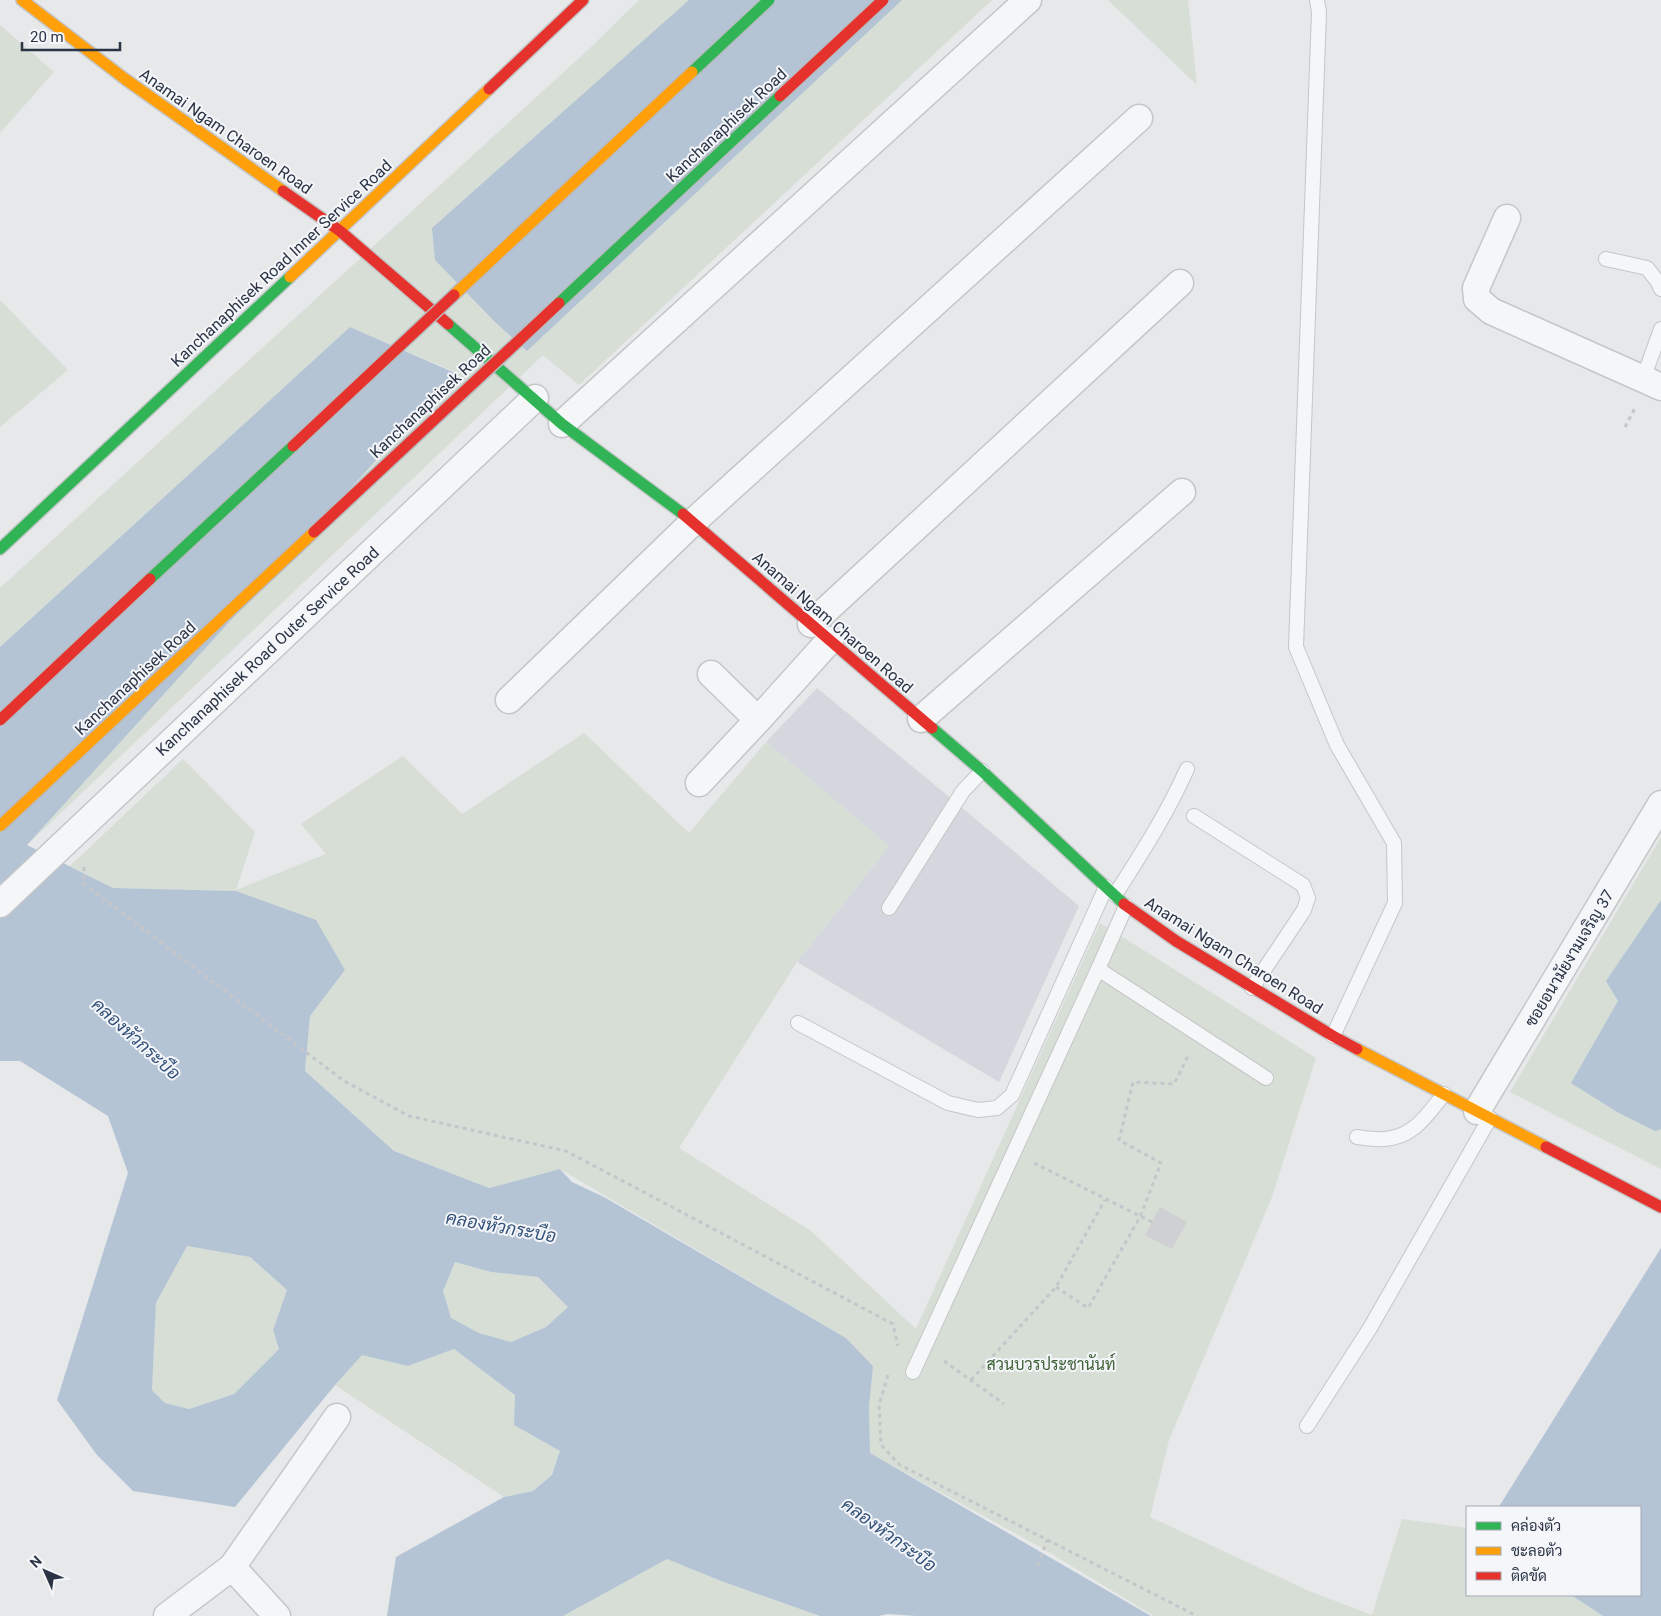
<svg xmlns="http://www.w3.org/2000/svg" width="1661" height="1616" font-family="Roboto,Sarabun,sans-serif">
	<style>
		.built { fill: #d4d7dd }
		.green { fill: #d6ded6 }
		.water { fill: #b4c4d5; fill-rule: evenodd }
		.building { fill: #ced0d3 }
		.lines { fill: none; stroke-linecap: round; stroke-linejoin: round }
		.lane-casing { stroke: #c4c6c8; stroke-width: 16 }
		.street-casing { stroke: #c4c6c8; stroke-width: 29 }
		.fast-casing { stroke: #c4c6c8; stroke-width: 14 }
		.slow-casing { stroke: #c4c6c8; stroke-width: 14 }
		.jam-casing { stroke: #c4c6c8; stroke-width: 14 }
		.path { stroke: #c5c6ca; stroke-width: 3; stroke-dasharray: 4 4; stroke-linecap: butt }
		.lane { stroke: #f5f6f7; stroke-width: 14 }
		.street { stroke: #f5f6f7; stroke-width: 26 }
		.fast { stroke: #30b455; stroke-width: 11 }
		.slow { stroke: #ff9f0a; stroke-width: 11 }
		.jam { stroke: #e5322d; stroke-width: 11 }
		.fast-bridge-casing { stroke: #b8bbbf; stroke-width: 14; stroke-linecap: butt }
		.slow-bridge-casing { stroke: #b8bbbf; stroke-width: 14; stroke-linecap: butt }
		.jam-bridge-casing { stroke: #b8bbbf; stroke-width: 14; stroke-linecap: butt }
		.fast-bridge { stroke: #30b455; stroke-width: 11 }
		.slow-bridge { stroke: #ff9f0a; stroke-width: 11 }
		.jam-bridge { stroke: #e5322d; stroke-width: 11 }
		.labels { text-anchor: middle; stroke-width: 4; stroke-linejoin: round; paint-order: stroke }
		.street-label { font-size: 16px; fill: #2b3445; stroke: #f4f6f9 }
		.park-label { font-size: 16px; fill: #3f6138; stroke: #f4f6f9 }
		.water-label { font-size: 18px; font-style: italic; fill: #34527a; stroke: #f4f6f9 }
	</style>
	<rect width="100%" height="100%" fill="#e6e8ea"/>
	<!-- built -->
	<path class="built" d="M817,688L936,786L1079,906L999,1082L797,962L889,846L766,742Z"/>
	<!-- green -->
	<path class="green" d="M639,0H992L579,385L543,355L27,845L455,372L350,327L0,647V588L589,49Z
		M1108,0H1188L1197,85Z
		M0,25L54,72L0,133Z
		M0,300L68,370L0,427Z
		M584,733L689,833L766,742L889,846L797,962L679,1148L811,1231L916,1329L1100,923L1316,1058L1272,1197L1169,1440L1150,1517L1309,1591L1372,1615L1402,1519L1467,1528V1595H1571L1603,1616H1154L1040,1547L869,1453V1407L873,1366L846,1338L560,1169L489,1188L394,1151L305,1071L310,1016L345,970L236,891L113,888L70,866L183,759L255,832L236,890L326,854L301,824L403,756L462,814Z
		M1661,837V1169L1510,1092Z
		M187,1246L250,1257L287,1290L273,1330L279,1349L234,1394L189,1409L165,1403L152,1390L156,1303Z
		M455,1262L491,1272L538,1277L569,1307L546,1327L511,1342L479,1333L451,1319L443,1291Z
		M454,1349L516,1395L514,1425L561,1451L552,1475L533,1491L504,1497L335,1385L362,1354L408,1366Z
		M667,1559L721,1581L820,1616H563Z"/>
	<!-- water -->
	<path class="water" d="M689,0H902L527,351L495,322L435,260L432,228Z
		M350,327L455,373L27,845L113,888L236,891L316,920L345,970L310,1016L305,1071L394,1151L489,1188L560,1169L572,1182L604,1197L846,1338L873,1366L869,1407L870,1453L1151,1616H916L888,1614L878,1616H820L721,1581L667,1559L563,1616H387L396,1557L504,1497L533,1491L552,1475L560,1451L514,1425L515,1395L454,1349L408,1366L362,1355L335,1385L235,1507L133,1491L97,1455L57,1400L128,1173L108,1116L20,1061H0V647ZM187,1246L250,1257L287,1290L273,1330L279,1349L234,1394L189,1409L165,1403L152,1390L156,1303ZM455,1262L491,1272L538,1277L568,1307L546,1327L511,1342L479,1333L451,1318L443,1291Z
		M1661,900V1129L1655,1131L1617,1112L1571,1083L1618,1001L1606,981Z
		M1661,1248V1616H1603L1571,1595H1640V1507H1500V1505Z"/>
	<!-- building -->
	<path class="building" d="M1160,1207L1187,1222L1172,1249L1145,1235Z"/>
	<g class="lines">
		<!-- lane casing -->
		<g class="lane-casing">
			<path id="lane" d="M1317,0L1319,12L1296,647L1337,745L1394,843L1395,903L1333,1036
				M1606,259L1647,268L1658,282L1661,289
				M1643,379L1661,329
				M1194,816L1303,885L1308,898L1304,910L1252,988
				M1115,895C1141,854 1167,814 1187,769
				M1126,906L1098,969L1266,1078
				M889,908L963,791L982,771
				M798,1023L948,1103L978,1110L997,1108L1012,1095L1106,887
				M1357,1137C1365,1138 1375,1140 1384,1139C1414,1137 1427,1115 1444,1094
				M913,1372L1098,969
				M1307,1426L1370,1328L1490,1118"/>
		</g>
		<!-- street casing -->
		<g class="street-casing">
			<path id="street" d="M1507,218L1476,288L1477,299L1491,311L1661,387
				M562,424L1028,0
				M811,624L1180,283
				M711,674L758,720L830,640
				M509,700L693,522L1139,118
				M921,719L1182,492
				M699,783L758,720
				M0,904L535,398
				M1477,1111L1661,804
				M232,1567L277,1616
				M167,1616L232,1567L337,1417"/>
		</g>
		<!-- fast casing -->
		<g class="fast-casing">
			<path id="fast" d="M448,324L562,424L683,514
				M0,549L290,277
				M932,728L982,771L1124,904"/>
		</g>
		<!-- slow casing -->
		<g class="slow-casing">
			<path id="slow" d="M22,0L125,79L283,191
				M290,277L489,89
				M1357,1049L1546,1147"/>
		</g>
		<!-- jam casing -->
		<g class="jam-casing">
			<path id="jam" d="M489,89L583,0
				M283,191L340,231L448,324
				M683,514L932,728
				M1124,904L1176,941L1333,1036L1357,1049
				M1546,1147L1661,1207"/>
		</g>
		<!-- path -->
		<path class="path" d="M1625,427L1635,408
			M84,867V884L344,1081L409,1116L566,1151L893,1324L898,1346
			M1034,1163L1152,1222
			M1056,1287L1088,1308L1140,1217L1161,1163L1119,1140L1133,1082L1174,1084L1188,1056
			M944,1361L1004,1404
			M888,1375L879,1405L881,1445L900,1465L1197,1616
			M971,1380L1056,1287L1105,1200
			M1038,1565L1047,1540"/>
		<!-- lane -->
		<use href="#lane" class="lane"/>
		<!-- street -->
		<use href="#street" class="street"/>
		<!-- fast -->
		<use href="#fast" class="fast"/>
		<!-- slow -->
		<use href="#slow" class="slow"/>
		<!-- jam -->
		<use href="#jam" class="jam"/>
		<!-- fast-bridge casing -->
		<g class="fast-bridge-casing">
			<path id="fast-bridge" d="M692,72L769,0
				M559,303L780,96
				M150,579L293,446"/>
		</g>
		<!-- slow-bridge casing -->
		<g class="slow-bridge-casing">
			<path id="slow-bridge" d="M454,295L692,72
				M0,826L314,532"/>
		</g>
		<!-- jam-bridge casing -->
		<g class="jam-bridge-casing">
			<path id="jam-bridge" d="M780,96L883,0
				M293,446L454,295
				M314,532L559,303
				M0,720L150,579"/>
		</g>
		<!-- fast-bridge -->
		<use href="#fast-bridge" class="fast-bridge"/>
		<!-- slow-bridge -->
		<use href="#slow-bridge" class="slow-bridge"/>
		<!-- jam-bridge -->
		<use href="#jam-bridge" class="jam-bridge"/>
	</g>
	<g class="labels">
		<!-- street labels -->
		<g class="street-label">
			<text transform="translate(726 125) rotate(-43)" y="6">Kanchanaphisek Road</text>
			<text transform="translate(226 131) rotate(35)" y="6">Anamai Ngam Charoen Road</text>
			<text transform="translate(281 263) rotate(-43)" y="6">Kanchanaphisek Road Inner Service Road</text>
			<text transform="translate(430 401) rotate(-43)" y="6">Kanchanaphisek Road</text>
			<text transform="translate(833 622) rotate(41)" y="6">Anamai Ngam Charoen Road</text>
			<text transform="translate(267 651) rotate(-43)" y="6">Kanchanaphisek Road Outer Service Road</text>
			<text transform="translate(135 678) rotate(-43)" y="6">Kanchanaphisek Road</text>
			<text transform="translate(1234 955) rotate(32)" y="6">Anamai Ngam Charoen Road</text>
			<text transform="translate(1569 958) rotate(-59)" y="6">ซอยอนามัยงามเจริญ 37</text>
		</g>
		<!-- park labels -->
		<g class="park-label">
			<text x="1051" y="1370">สวนบวรประชานันท์</text>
		</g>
		<!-- water labels -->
		<g class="water-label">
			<text transform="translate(136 1039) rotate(42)" y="6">คลองหัวกระบือ</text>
			<text transform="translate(501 1227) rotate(10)" y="6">คลองหัวกระบือ</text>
			<text transform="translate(889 1535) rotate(36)" y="6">คลองหัวกระบือ</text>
		</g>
	</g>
	<!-- legend -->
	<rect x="1466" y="1506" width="175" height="90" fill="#f4f6f9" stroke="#a4a8b1"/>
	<rect x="1476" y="1522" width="25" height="8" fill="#30b455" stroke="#a4a8b1"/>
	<text x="1511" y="1531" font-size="15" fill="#2b3445">คล่องตัว</text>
	<rect x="1476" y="1547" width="25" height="8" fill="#ff9f0a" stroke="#a4a8b1"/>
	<text x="1511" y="1556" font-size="15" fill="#2b3445">ชะลอตัว</text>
	<rect x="1476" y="1572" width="25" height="8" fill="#e5322d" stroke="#a4a8b1"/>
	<text x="1511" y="1581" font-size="15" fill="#2b3445">ติดขัด</text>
	<!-- north arrow -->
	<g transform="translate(45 1571) rotate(315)" stroke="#f4f6f9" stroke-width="4" paint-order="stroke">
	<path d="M0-4L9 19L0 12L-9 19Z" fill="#2b3445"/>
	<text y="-8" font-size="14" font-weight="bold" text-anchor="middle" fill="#2b3445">N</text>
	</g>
	<!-- scale -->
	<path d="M22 42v8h98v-8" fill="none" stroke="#2b3445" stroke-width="2.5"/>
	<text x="30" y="42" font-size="15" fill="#2b3445" stroke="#f4f6f9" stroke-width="4" paint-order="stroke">20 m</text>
</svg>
